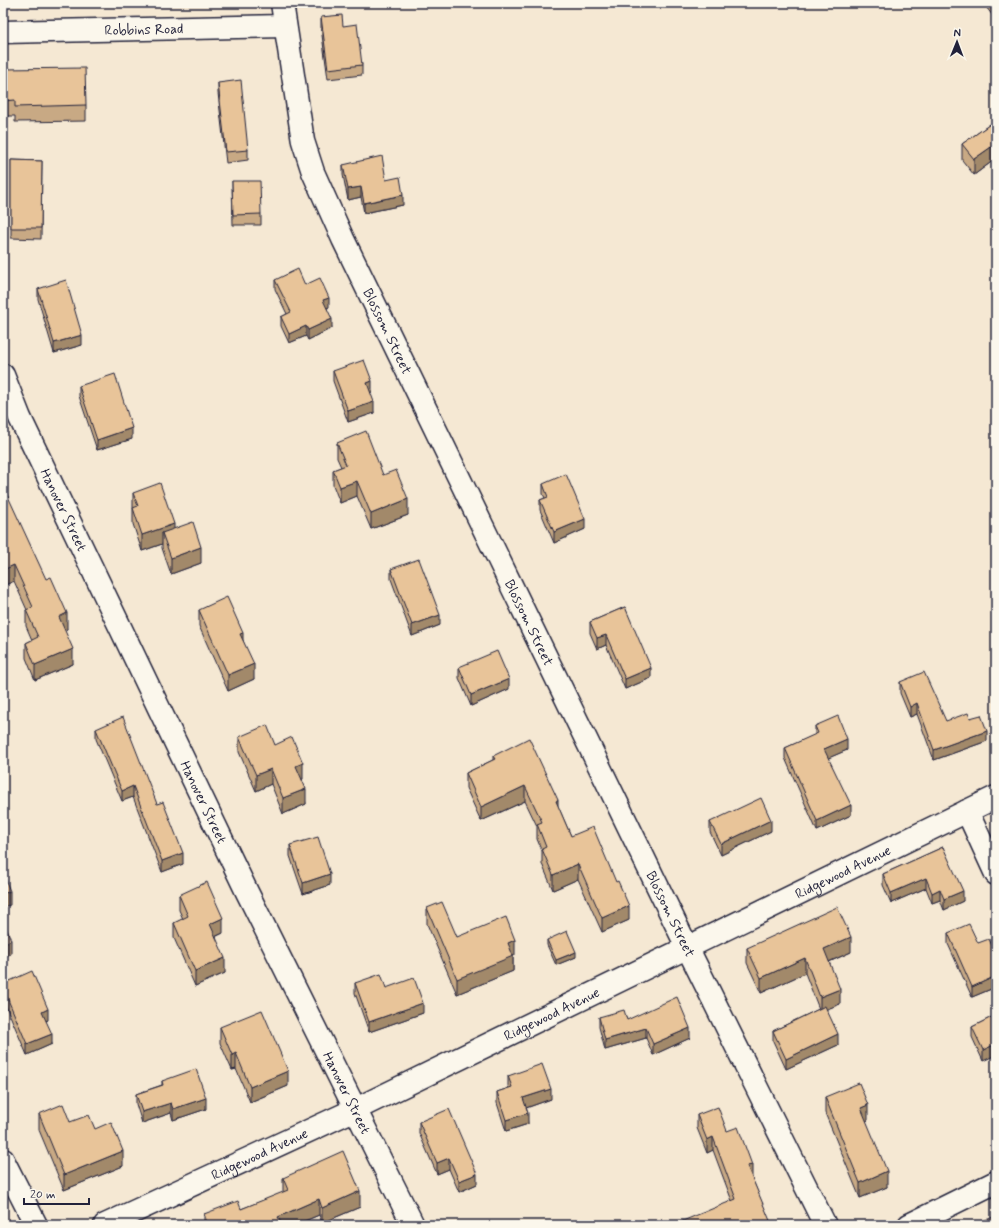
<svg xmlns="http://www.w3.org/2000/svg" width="999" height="1228" font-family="Mynerve,sans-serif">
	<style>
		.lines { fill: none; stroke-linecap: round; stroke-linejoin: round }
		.street-casing { stroke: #22223b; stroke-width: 25 }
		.secondary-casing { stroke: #22223b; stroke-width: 25 }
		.street { stroke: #fbf7ec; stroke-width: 22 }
		.secondary { stroke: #fbf7ec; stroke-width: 22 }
		.wall { fill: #c8a984; stroke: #22223b }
		.shaded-wall { fill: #a2896b; stroke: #22223b }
		.building { fill: #e8c499; stroke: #22223b }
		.labels { text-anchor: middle; stroke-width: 3.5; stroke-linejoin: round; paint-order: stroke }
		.street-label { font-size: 14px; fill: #22223b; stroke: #fbf7ec }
	</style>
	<rect width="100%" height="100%" fill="#f5e8d3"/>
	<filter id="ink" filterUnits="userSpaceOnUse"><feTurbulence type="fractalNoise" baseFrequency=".025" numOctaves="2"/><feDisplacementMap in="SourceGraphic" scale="8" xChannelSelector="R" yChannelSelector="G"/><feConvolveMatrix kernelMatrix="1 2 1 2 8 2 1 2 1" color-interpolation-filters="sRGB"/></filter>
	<g filter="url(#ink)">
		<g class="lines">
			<!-- street casing -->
			<g class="street-casing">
				<g id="street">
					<path id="s1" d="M282,3L303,141L313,172L343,239L687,947L825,1225"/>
					<path id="s2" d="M3,32L285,26"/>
					<path id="s3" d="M3,375L20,418L247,892L413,1225"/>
					<path d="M967,811L996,874"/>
					<path d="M3,1160L36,1225"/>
					<path id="s4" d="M105,1225L356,1109L996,797"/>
				</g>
			</g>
			<!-- secondary casing -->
			<g class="secondary-casing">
				<path id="secondary" d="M909,1225L996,1182"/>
			</g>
			<!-- street -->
			<use href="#street" class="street"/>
			<!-- secondary -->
			<use href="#secondary" class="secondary"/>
		</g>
		<!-- wall -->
		<path class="wall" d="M983,3H996V20Z
			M321,17L343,26L362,65V75L328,79L321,28Z
			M3,69L86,105V121L15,122V116H3Z
			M218,83L248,150V160L226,163L218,93Z
			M996,120V164L994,160L974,175L962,160V144Z
			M11,160L42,161L41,239L11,238Z
			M343,165L386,180L403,205L364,213L361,197L348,200L343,175Z
			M232,181L261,214V225H233Z
			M275,280L305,285L329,307L327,308L332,328L308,340L306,336L289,343L281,326V317L287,314L275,289Z
			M38,289L82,345L54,353L38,299Z
			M333,371L372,392H370L374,413L348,422L333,381Z
			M79,386L132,439L97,450L79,396Z
			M337,443L383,475L408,515L371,529L357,496L340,503L333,485V470L341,467L337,458Z
			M543,484L585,529L554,543L540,510V500L545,498L543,494Z
			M3,491L67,629L64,630L73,664L35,680L26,658V643L32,640L26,626V610H27L14,581L3,586Z
			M133,493L174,529L201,563L171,574L162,548V544L142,551L133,524Z
			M391,569L440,625L412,636L391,579Z
			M625,607L651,678L625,689L606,645L597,649L590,633V622Z
			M199,610L243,640L254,679L228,691L199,626Z
			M459,667L509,689L471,706L459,678Z
			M900,682L946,721L987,741L934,760L917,714L910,717L900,693Z
			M815,726L847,750L828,758L851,815L817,831L785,758V748L815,735Z
			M96,729L183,864L162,872L133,797L122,801L96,739Z
			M239,737L275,745L303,779H302L306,804L283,814L271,784L256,791L239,752Z
			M493,756L558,806L571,836L629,920L602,932L578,879L553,890L542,864V851L537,839V826L525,801L481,821L466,788V773L493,760Z
			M710,822L771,831L721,855L710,832Z
			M290,845L330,885L303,894L290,856Z
			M943,847L963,901L944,910L940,900L932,903L926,888L891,903L883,885V874Z
			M179,895L223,933L215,937L225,973L195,986L174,938V923L183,919L179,910Z
			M427,908L457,937L515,955L513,956V971L457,994L427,924Z
			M948,933L978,943L996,955V987L972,997L948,944Z
			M547,940L576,957L556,965L547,945Z
			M747,948L851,952L829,962L840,1004L826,1009L838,1045L786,1069L773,1041V1031L819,1009L805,973L761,993L747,963Z
			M355,983L386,988L423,1013L369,1032L355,993Z
			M3,984L48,1020L46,1021L52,1044L27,1055L3,999Z
			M599,1017L627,1020L690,1038L653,1055L646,1038L605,1050L599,1027Z
			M992,1017L983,1061L972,1037V1027Z
			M220,1027L288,1086L250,1102L236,1069L232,1070L220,1043Z
			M508,1076L551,1099L526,1108L528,1124L506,1131L497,1103V1092L509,1088L508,1086Z
			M162,1081L206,1109L173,1120L171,1113L142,1123L136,1104V1094L162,1085Z
			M825,1097L868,1120L866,1121L887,1187L860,1198L825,1113Z
			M39,1114L70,1122L95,1129L123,1166L64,1190L39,1130Z
			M697,1115L727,1131L752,1178L771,1225L732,1201L713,1150L707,1153L697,1128Z
			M419,1122L477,1184L459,1192L449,1169L437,1174L419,1133Z
			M283,1178L360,1207L322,1223L319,1215L295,1225H204V1214L241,1209L283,1193Z"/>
		<!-- shaded-wall -->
		<path class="shaded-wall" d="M994,145V160L974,175V159Z
			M361,187V197L348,200V189Z
			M403,195V205L364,213V203Z
			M329,298V307L323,310V300Z
			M332,319V328L308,340V330Z
			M306,326V336L289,343V334Z
			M82,335V345L54,353V343Z
			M372,381V392L367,394V383Z
			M374,402V413L348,422V411Z
			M132,428V439L97,450V440Z
			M357,481V496L340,503V487Z
			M408,499V515L371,529V514Z
			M585,519V529L554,543V532Z
			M174,524V539L162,533V544L142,551V535Z
			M201,547V563L171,574V558Z
			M14,565V581L3,586V570Z
			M67,613V629L59,633V617Z
			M440,615V625L412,636V625Z
			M243,633V648L240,634Z
			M606,635V645L597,649V638Z
			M73,649V664L35,680V665Z
			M254,664V679L228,691V675Z
			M651,668V678L625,689V679Z
			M509,679V689L471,706V695Z
			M917,703V714L910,717V707Z
			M987,731V741L934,760V750Z
			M847,739V750L824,760V749Z
			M303,763V779L296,781V766Z
			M271,769V784L256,791V775Z
			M133,786V797L122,801V791Z
			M525,786V801L481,821V807Z
			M306,789V804L283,814V798Z
			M558,800V814L556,801Z
			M851,805V815L817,831V821Z
			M771,820V831L721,855V844Z
			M183,853V864L162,872V861Z
			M578,864V879L553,890V875Z
			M330,874V885L303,894V883Z
			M926,878V888L891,903V893Z
			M940,889V900L932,903V893Z
			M10,891V905L3,907V894Z
			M963,891V901L944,910V899Z
			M629,906V920L602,932V918Z
			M223,918V933L210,939V924Z
			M851,937V952L824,964V949Z
			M11,940V954L3,957V944Z
			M515,940V955L513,956V971L457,994V979L508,943Z
			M576,952V957L556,965V960Z
			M225,958V973L195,986V971Z
			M805,958V973L761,993V978Z
			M996,976V987L972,997V987Z
			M840,989V1004L820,1012V997Z
			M423,1003V1013L369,1032V1022Z
			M48,1009V1020L42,1022V1012Z
			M646,1028V1038L605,1050V1040Z
			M690,1028V1038L653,1055V1044Z
			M52,1034V1044L27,1055V1044Z
			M838,1034V1045L786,1069V1059Z
			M996,1044V1055L983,1061V1050Z
			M236,1053V1069L232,1070V1055Z
			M288,1071V1086L250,1102V1087Z
			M551,1089V1099L523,1109V1098Z
			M206,1098V1109L173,1120V1109Z
			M171,1103V1113L142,1123V1112Z
			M868,1105V1120L861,1123V1108Z
			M528,1113V1124L506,1131V1120Z
			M713,1137V1150L707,1153V1140Z
			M123,1151V1166L64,1190V1175Z
			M449,1158V1169L437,1174V1163Z
			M752,1165V1178L747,1166Z
			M887,1171V1187L860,1198V1183Z
			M477,1174V1184L459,1192V1181Z
			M360,1191V1207L322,1223V1208Z
			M319,1199V1215L295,1225H278V1217Z"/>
		<!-- building -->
		<path class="building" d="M342,15L343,26L357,24L362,65L328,69L321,17Z
			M85,68L86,105L15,107V100L3,101V69Z
			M241,80L248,150L226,152L218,83Z
			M996,120V148L994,145L974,159L962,144Z
			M382,156L386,180L400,177L403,195L364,203L361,187L348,189L343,165Z
			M11,160L42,161L41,228H11Z
			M232,181H260L261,214L233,215Z
			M298,269L305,285L320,278L329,298L323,300L332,319L308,330L306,326L289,334L281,317L291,312L275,280Z
			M66,280L82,335L54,343L38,289Z
			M364,360L372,381L367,383L374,402L348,411L333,371Z
			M115,374L132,428L97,440L79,386Z
			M366,431L383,475L396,470L408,499L371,514L357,481L340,487L333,470L346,465L337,443Z
			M566,474L585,519L554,532L540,500L548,497L543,484Z
			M160,483L174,524L142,535L133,508L138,506L133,493Z
			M5,490L46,579L51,577L67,613L59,617L73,649L35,665L26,643L38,637L26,610L33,607L14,565L3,570V491Z
			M193,522L201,547L171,558L162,533Z
			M419,559L440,615L412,625L391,569Z
			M227,597L243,633L240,634L254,664L228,675L199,610Z
			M625,607L651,668L625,679L606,635L597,638L590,622Z
			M497,651L509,679L471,695L459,667Z
			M924,672L946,721L968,713L970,718L981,715L987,731L934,750L917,703L910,707L900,682Z
			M838,716L847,739L824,749L851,805L817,821L785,748L818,733L815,726Z
			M123,717L157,804L163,802L183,853L162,861L133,786L122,791L96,729Z
			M267,725L275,745L292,737L303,763L296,766L306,789L283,798L271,769L256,775L239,737Z
			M529,738L558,800L556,801L571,836L593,827L616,882L618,881L629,906L602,918L578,864L553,875L542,849L546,847L537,824L542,822L525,786L481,807L466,773L495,759L493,756Z
			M761,798L771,820L721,844L710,822Z
			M318,837L330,874L303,883L290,845Z
			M943,847L963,891L944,899L940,889L932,893L926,878L891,893L883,874Z
			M3,874L10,891L3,894Z
			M207,882L223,918L210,924L225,958L195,971L174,923L188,916L179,895Z
			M442,902L457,937L506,917L515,940L508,943L513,956L457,979L427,908Z
			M837,907L851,937L824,949L840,989L820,997L805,958L761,978L747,948Z
			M3,919L11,940L3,944Z
			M969,924L978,943L989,939L996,955V976L972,987L948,933Z
			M567,931L576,952L556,960L547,940Z
			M32,971L48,1009L42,1012L52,1034L27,1044L3,988V984Z
			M381,974L386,988L414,978L423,1003L369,1022L355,983Z
			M677,997L690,1028L653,1044L646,1028L605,1040L599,1017L624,1010L627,1020Z
			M825,1006L838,1034L786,1059L773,1031Z
			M262,1010L288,1071L250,1087L236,1053L232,1055L220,1027Z
			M992,1017L996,1025V1044L983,1050L972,1027Z
			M542,1064L551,1089L523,1098L528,1113L506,1120L497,1092L512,1087L508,1076Z
			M196,1069L206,1098L173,1109L171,1103L142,1112L136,1094L163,1085L162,1081Z
			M859,1083L868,1105L861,1108L887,1171L860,1183L825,1097Z
			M63,1104L70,1122L89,1115L95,1129L111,1122L123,1151L64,1175L39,1114Z
			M718,1107L727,1131L738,1127L752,1165L747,1166L771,1223L766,1225H673L736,1199L713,1137L707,1140L697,1115Z
			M449,1109L477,1174L459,1181L449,1158L437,1163L419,1122Z
			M343,1151L360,1191L322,1208L319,1199L278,1217L282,1225H208L204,1214L238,1201L241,1209L288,1190L283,1178Z
			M996,1216V1225H985L983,1221Z
			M659,1222L660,1225H652Z"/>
	</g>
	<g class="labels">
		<!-- street labels -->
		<g class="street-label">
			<text dy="5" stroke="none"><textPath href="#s2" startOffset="141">Robbins Road</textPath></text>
			<text dy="5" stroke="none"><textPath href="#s1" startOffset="348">Blossom Street</textPath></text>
			<text dy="5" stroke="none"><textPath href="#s3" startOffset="148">Hanover Street</textPath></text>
			<text dy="5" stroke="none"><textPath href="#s1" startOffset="672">Blossom Street</textPath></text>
			<text dy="5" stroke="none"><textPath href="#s3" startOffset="472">Hanover Street</textPath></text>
			<text dy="5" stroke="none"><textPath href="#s4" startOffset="818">Ridgewood Avenue</textPath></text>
			<text dy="5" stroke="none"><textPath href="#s1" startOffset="996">Blossom Street</textPath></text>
			<text dy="5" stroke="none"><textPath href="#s4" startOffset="494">Ridgewood Avenue</textPath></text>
			<text dy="5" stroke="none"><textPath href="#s3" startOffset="796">Hanover Street</textPath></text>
			<text dy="5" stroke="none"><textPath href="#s4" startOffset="170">Ridgewood Avenue</textPath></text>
		</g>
	</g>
	<!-- margin -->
	<rect width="999" height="1228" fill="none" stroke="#fbf7ec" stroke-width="16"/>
	<rect x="8" y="8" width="983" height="1212" fill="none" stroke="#22223b" stroke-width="1.5" filter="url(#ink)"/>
	<!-- north arrow -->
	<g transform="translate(957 42) rotate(1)" stroke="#fbf7ec" stroke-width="3" paint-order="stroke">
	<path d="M0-3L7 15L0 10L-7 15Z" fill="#22223b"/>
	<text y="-6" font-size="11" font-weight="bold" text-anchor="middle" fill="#22223b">N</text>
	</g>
	<!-- scale -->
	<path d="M24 1198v6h65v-6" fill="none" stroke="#22223b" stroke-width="2"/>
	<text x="30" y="1198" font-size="12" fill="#22223b" stroke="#fbf7ec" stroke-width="3" paint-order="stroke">20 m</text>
</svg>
